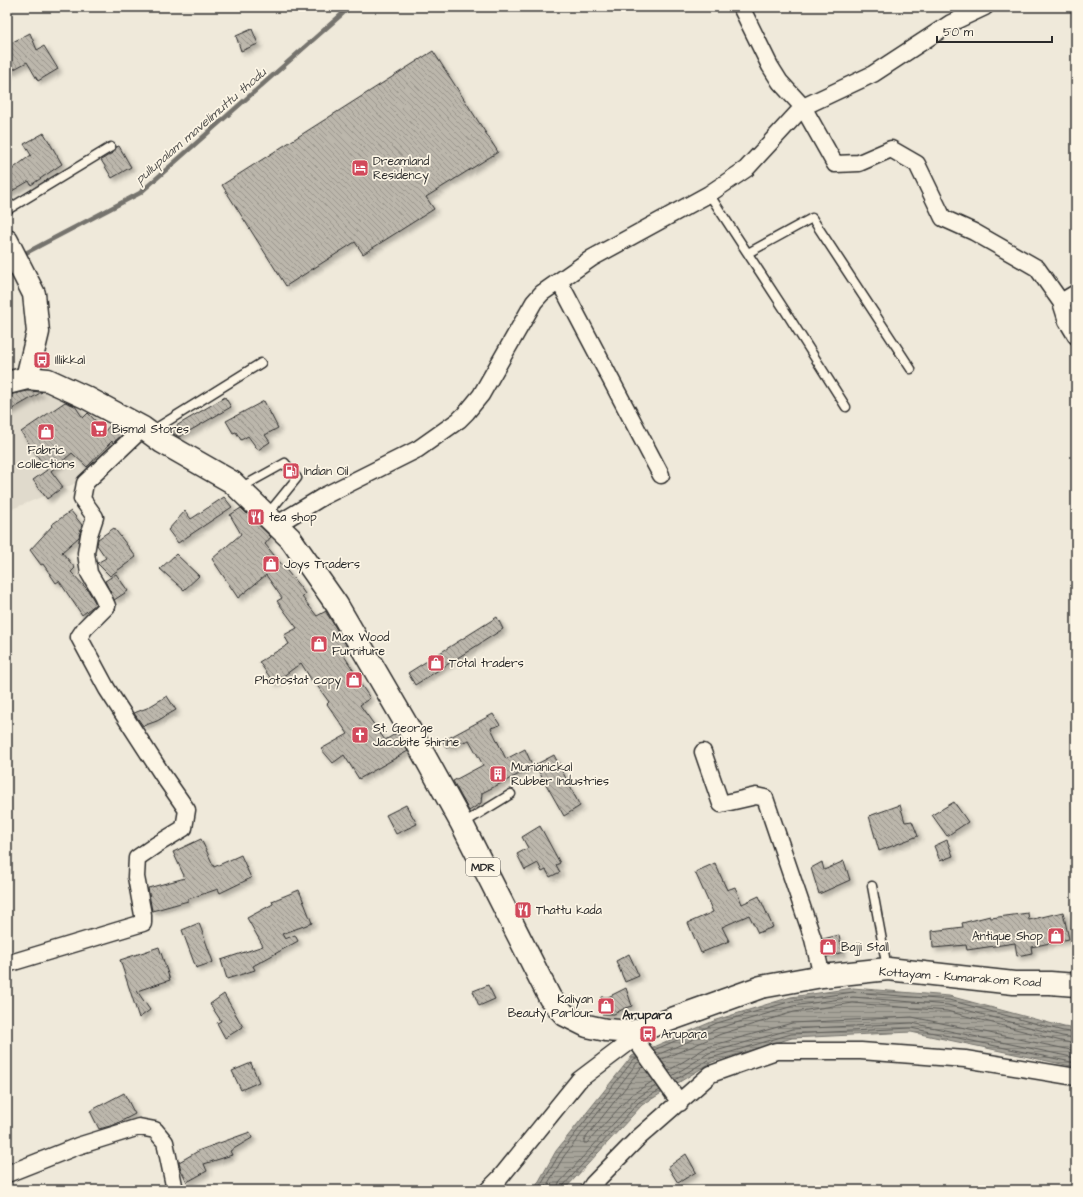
<svg xmlns="http://www.w3.org/2000/svg" width="1083" height="1197" font-family="'Architects Daughter',sans-serif">
	<style>
		.built { fill: #e0dacc }
		.water { fill: url(#water-rules); stroke: #75736d }
		.lines { fill: none; stroke-linecap: round; stroke-linejoin: round }
		.shore { stroke: #5c5b57; stroke-width: 1 }
		.stream { stroke: #75736d; stroke-width: 4.5 }
		.building { fill: url(#building-back-hatch); stroke: #2b2b2b; filter: url(#shadow) }
		.lane-casing { stroke: #2b2b2b; stroke-width: 11 }
		.street-casing { stroke: #2b2b2b; stroke-width: 19 }
		.secondary-casing { stroke: #2b2b2b; stroke-width: 25 }
		.primary-casing { stroke: #2b2b2b; stroke-width: 25 }
		.lane { stroke: #fcf5e5; stroke-width: 8 }
		.street { stroke: #fcf5e5; stroke-width: 16 }
		.secondary { stroke: #fcf5e5; stroke-width: 22 }
		.primary { stroke: #fcf5e5; stroke-width: 22 }
		.labels { text-anchor: middle; stroke-width: 3.5; stroke-linejoin: round; paint-order: stroke }
		.shield { fill: #fcf5e5; stroke: #6a6863; stroke-width: 1 }
		.shield-label { font-size: 11px; font-weight: bold; fill: #2b2b2b }
		.poi-label { font-size: 12px; fill: #2b2b2b; stroke: #fcf5e5; text-anchor: start }
		.street-label { font-size: 12px; fill: #2b2b2b; stroke: #fcf5e5 }
		.water-label { font-size: 13px; font-style: italic; fill: #565552; stroke: #fcf5e5 }
		.neighbourhood-label { font-size: 13px; font-weight: bold; fill: #2b2b2b; stroke: #fcf5e5 }
	</style>
	<defs>
		<pattern id="water-rules" width="6" height="5" patternUnits="userSpaceOnUse"><rect width="6" height="5" fill="#a6a399"/><path d="M0 2.5h6" fill="none" stroke="#87857d"/></pattern>
		<pattern id="building-back-hatch" width="6" height="6" patternUnits="userSpaceOnUse"><rect width="6" height="6" fill="#bcb7ac"/><path d="M-1 5l2 2M0 0l6 6M5-1l2 2" fill="none" stroke="#99958c"/></pattern>
		<filter id="shadow"><feDropShadow dx="3.5" dy="3.5" stdDeviation="2" flood-color="#0004"/></filter>
	</defs>
	<rect width="100%" height="100%" fill="#efe9da"/>
	<filter id="ink" filterUnits="userSpaceOnUse"><feTurbulence type="fractalNoise" baseFrequency=".025" numOctaves="2"/><feDisplacementMap in="SourceGraphic" scale="8" xChannelSelector="R" yChannelSelector="G"/><feConvolveMatrix kernelMatrix="1 2 1 2 8 2 1 2 1" color-interpolation-filters="sRGB"/></filter>
	<g filter="url(#ink)">
		<!-- built -->
		<path class="built" d="M26,381L129,428L74,484L7,511V387Z"/>
		<!-- water -->
		<path class="water" d="M853,988L949,996L1064,1027L1076,1029V1067L911,1032L792,1038L712,1062L642,1105L564,1190H534L556,1151L632,1056L716,1020L791,997Z"/>
		<g class="lines">
			<!-- shore -->
			<path class="shore" d="M654,1050L717,1023L792,1001L853,992L949,1000L1063,1031L1076,1033
				M657,1055L719,1028L793,1006L853,997L948,1005L1062,1036L1076,1038
				M660,1060L721,1034L794,1012L853,1003L947,1011L1061,1041L1076,1044
				M644,1067L641,1068L584,1140V1143H587L631,1095L653,1081
				M668,1071L707,1047L792,1023L912,1017L1076,1051
				M672,1076L709,1053L792,1029L912,1023L1076,1058
				M675,1080L711,1058L791,1034L911,1028L1076,1063
				M538,1190L560,1153L634,1059L637,1058
				M544,1190L564,1156L637,1063L640,1062
				M556,1190L559,1183L636,1099L657,1085
				M561,1190L563,1186L639,1102L660,1090"/>
			<!-- stream -->
			<path class="stream" d="M20,256L140,193L350,7"/>
		</g>
		<!-- building -->
		<path class="building" d="M252,29L258,44L241,51L236,36Z
			M30,33L37,50L44,46L58,69L38,81L27,62L7,73V45Z
			M433,51L498,152L426,197L434,209L363,254L355,242L286,286L222,185Z
			M44,133L62,164L31,185L29,181L7,194V173L31,155L24,144Z
			M119,146L131,167L112,178L101,160L114,152L116,147Z
			M28,391L42,392L7,412V395Z
			M225,397L231,407L179,437L174,434L171,429Z
			M264,401L278,428L265,435L270,442L258,450L248,436L241,440L236,432L233,433L226,421Z
			M65,402L75,406L83,418L88,413L105,431L110,425L125,432L113,443L112,441L87,467L72,453L51,471L63,487L47,499L33,480L47,470L21,432Z
			M224,497L232,507L178,543L168,530L185,511L191,519Z
			M241,508L271,537L265,544L301,588L305,594L302,597L317,616L326,611V612L347,646L341,651L357,676H355L370,698L360,705L385,740L397,733L408,751L359,779L344,755L333,763L321,749L348,734L327,704L329,702L313,680L312,681L301,663L274,683L259,662L289,644L284,635L297,628L277,601L282,598L266,575L238,598L212,559L241,534L230,515Z
			M71,511L82,525L79,537L62,552L75,568L71,572L88,590L96,604L82,615L59,581L56,583L43,564L41,565L30,550L52,526L51,525Z
			M114,528L136,557L110,576L97,563L106,558L97,545L98,539Z
			M176,554L199,576L184,590L160,569Z
			M116,574L128,591L114,600L105,581Z
			M497,617L503,629L415,685L408,673Z
			M167,696L176,710L157,721L143,726L134,713L147,708Z
			M493,714L500,725L491,728L506,759L525,749L533,767L482,793L481,803L469,811L453,781L483,765L469,740L446,748L443,741Z
			M554,755L580,806L564,816L535,765Z
			M954,802L968,822L947,836L932,815Z
			M406,805L417,824L396,834L386,815Z
			M900,805L905,822L912,821L918,836L879,851L869,816Z
			M540,826L560,863L556,865L560,872L550,877L546,870L542,872L538,863L525,870L517,854L528,848L522,837Z
			M201,839L214,867L241,855L251,878L220,893L218,889L188,899V901L152,911L148,888L185,878L173,852Z
			M947,840L953,856L940,861L934,846Z
			M844,861L850,880L819,894L811,868L822,862L824,870Z
			M715,863L727,890L735,887L742,904L759,896L773,927L758,933L749,915L722,927L729,941L701,953L688,923L713,912L695,872Z
			M299,890L312,923L282,934L285,939L295,935L298,941L253,966L255,970L227,979L221,960L263,946L247,918L273,904L272,901Z
			M1063,912L1069,939L1031,947L1032,953L1017,956L1015,943L967,950L966,945L933,948L932,931L963,927L962,923L990,916L991,918L1028,913L1029,920Z
			M199,923L213,962L196,968L182,930Z
			M839,935L843,952L827,957L823,939Z
			M159,947L170,980L137,991L150,1010L139,1018L120,960Z
			M629,954L639,976L625,982L616,961Z
			M488,985L495,999L479,1006L473,991Z
			M626,988L632,1006L625,1008L614,1014H602L601,997H608Z
			M224,994L243,1027L225,1038L217,1023L221,1021L210,1004Z
			M251,1063L259,1082L241,1090L232,1071Z
			M124,1093L135,1114L114,1125L99,1129L90,1111Z
			M250,1132L252,1138L230,1151L232,1155L204,1164L207,1171L187,1182L181,1170L179,1162L200,1150Z
			M686,1154L696,1172L678,1183L668,1167Z"/>
		<g class="lines">
			<!-- lane casing -->
			<g class="lane-casing">
				<path id="lane" d="M709,194L784,309L846,407
					M7,210L111,147
					M748,253L812,218L911,369
					M150,432L261,363
					M240,488L285,463L297,478L267,515
					M462,824L511,794
					M872,886L887,968"/>
			</g>
			<!-- street casing -->
			<g class="street-casing">
				<path id="street" d="M741,7L770,66L780,82L803,107L835,164L859,163L891,149L917,164L943,218L974,232L1037,268L1061,302L1067,321L1076,336
					M559,281L661,475
					M1061,302L1076,293
					M276,525L324,496L418,449L459,420L467,412L481,395L534,302L542,293L592,258L709,194L746,169L803,107L873,74L951,23L985,7
					M703,752L721,804L756,796L765,798L813,939L822,976
					M7,964L143,923V915L136,877L137,858L156,845L184,828L187,810L162,774L107,689L79,637L85,628L107,606L102,595L89,573L86,553L89,535L95,517L82,499L85,483L143,428
					M632,1032L635,1039L680,1103
					M7,1174L78,1146L139,1127L155,1130L165,1142L175,1190
					M488,1190L499,1179L579,1080L628,1043L632,1032
					M589,1190L593,1184L637,1139L711,1074L776,1051H861L965,1059L1076,1077"/>
			</g>
			<!-- secondary casing -->
			<g class="secondary-casing">
				<path id="secondary" d="M7,241L34,294L38,332L27,378"/>
			</g>
			<!-- primary casing -->
			<g class="primary-casing">
				<path id="primary" d="M7,383L27,378L48,380L87,398L143,428L162,442L232,482L290,538L337,605L419,746L462,824L550,998L565,1015L587,1026L606,1030L632,1032L658,1024L761,987L822,976L888,969L1014,983H1050L1076,985"/>
			</g>
			<!-- lane -->
			<use href="#lane" class="lane"/>
			<!-- street -->
			<use href="#street" class="street"/>
			<!-- secondary -->
			<use href="#secondary" class="secondary"/>
			<!-- primary -->
			<use href="#primary" class="primary"/>
		</g>
	</g>
	<!-- icons -->
	<defs>
		<g id="hotel-square" transform="scale(0.9)"><rect x="-9" y="-9" width="18" height="18" rx="4" fill="#d1495b" stroke="#fcf5e5"/><path d="M-6-4.5h1.5V1H6V5H4.5V3h-9V5H-6ZM-4 0a1.8 1.8 0 1 1 3.6 0ZM.5 0V-2.5h3Q6-2.5 6 0Z" fill="#fff"/></g>
		<g id="bus-square" transform="scale(0.9)"><rect x="-9" y="-9" width="18" height="18" rx="4" fill="#d1495b" stroke="#fcf5e5"/><path d="M-5-6H5V4H4V6H2V4H-2V6H-4V4H-5ZM-3.5-4V0h7V-4ZM-3.5 1.2v1.5H-2V1.2ZM2 1.2v1.5H3.5V1.2Z" fill="#fff"/></g>
		<g id="supermarket-square" transform="scale(0.9)"><rect x="-9" y="-9" width="18" height="18" rx="4" fill="#d1495b" stroke="#fcf5e5"/><path d="M-6-5.5h2.5l.6 2H6L4.5 2H-2.5L-4.4-4H-6ZM-1.5 3.2a1.3 1.3 0 1 0 .1 0ZM3 3.2a1.3 1.3 0 1 0 .1 0Z" fill="#fff"/></g>
		<g id="shop-square" transform="scale(0.9)"><rect x="-9" y="-9" width="18" height="18" rx="4" fill="#d1495b" stroke="#fcf5e5"/><path d="M-5-2.5h2.3a2.7 3.5 0 0 1 5.4 0H5L5.5 6h-11ZM-1.5-2.5h3a1.5 2.3 0 0 0-3 0Z" fill="#fff"/></g>
		<g id="fuel-square" transform="scale(0.9)"><rect x="-9" y="-9" width="18" height="18" rx="4" fill="#d1495b" stroke="#fcf5e5"/><path d="M-5.5-6h7V0h2V4h1.3V-2.5L3-4.5l.8-.8L6-3V5H2.5V1h-1V6h-7ZM-4.2-4.7v3.2H.2V-4.7Z" fill="#fff"/></g>
		<g id="restaurant-square" transform="scale(0.9)"><rect x="-9" y="-9" width="18" height="18" rx="4" fill="#d1495b" stroke="#fcf5e5"/><path d="M-5-6h1v4h1v-4h1v4h1v-4h1v5L-1.5 .5V6h-2V.5L-5-1ZM5-6V6H3V1.5H1.5Q1.5-4 5-6Z" fill="#fff"/></g>
		<g id="church-square" transform="scale(0.9)"><rect x="-9" y="-9" width="18" height="18" rx="4" fill="#d1495b" stroke="#fcf5e5"/><path d="M-1.2-6h2.4v3.5h3.3v2.4h-3.3V6h-2.4V-.1h-3.3v-2.4h3.3Z" fill="#fff"/></g>
		<g id="building-square" transform="scale(0.9)"><rect x="-9" y="-9" width="18" height="18" rx="4" fill="#d1495b" stroke="#fcf5e5"/><path d="M-4-6H4V6H1V3H-1V6H-4ZM-2.5-4.3h1.7v1.8h-1.7ZM.8-4.3h1.7v1.8H.8ZM-2.5-1h1.7V.8h-1.7ZM.8-1h1.7V.8H.8Z" fill="#fff"/></g>
	</defs>
	<g fill-rule="evenodd">
		<use href="#hotel-square" x="360" y="168"/>
		<use href="#bus-square" x="42" y="360"/>
		<use href="#supermarket-square" x="99" y="429"/>
		<use href="#shop-square" x="46" y="432"/>
		<use href="#fuel-square" x="291" y="471"/>
		<use href="#restaurant-square" x="256" y="517"/>
		<use href="#shop-square" x="271" y="564"/>
		<use href="#shop-square" x="319" y="644"/>
		<use href="#shop-square" x="436" y="663"/>
		<use href="#shop-square" x="354" y="680"/>
		<use href="#church-square" x="360" y="735"/>
		<use href="#building-square" x="498" y="774"/>
		<use href="#restaurant-square" x="523" y="910"/>
		<use href="#shop-square" x="1056" y="936"/>
		<use href="#shop-square" x="828" y="947"/>
		<use href="#shop-square" x="606" y="1006"/>
		<use href="#bus-square" x="648" y="1034"/>
	</g>
	<g class="labels">
		<!-- shield labels -->
		<rect class="shield" x="466" y="858" width="34" height="18" rx="3"/>
		<g class="shield-label">
			<text x="483" y="871">MDR</text>
		</g>
		<!-- poi labels -->
		<g class="poi-label">
			<text x="373" y="165">Dreamland<tspan x="373" dy="14">Residency</tspan></text>
			<text x="55" y="364">Illikkal</text>
			<text x="112" y="433">Bismal Stores</text>
			<text x="46" y="454" text-anchor="middle">Fabric<tspan x="46" dy="14">collections</tspan></text>
			<text x="304" y="475">Indian Oil</text>
			<text x="269" y="521">tea shop</text>
			<text x="284" y="568">Joys Traders</text>
			<text x="332" y="641">Max Wood<tspan x="332" dy="14">Furniture</tspan></text>
			<text x="449" y="667">Total traders</text>
			<text x="341" y="684" text-anchor="end">Photostat copy</text>
			<text x="373" y="732">St. George<tspan x="373" dy="14">Jacobite shirine</tspan></text>
			<text x="511" y="771">Murianickal<tspan x="511" dy="14">Rubber Industries</tspan></text>
			<text x="536" y="914">Thattu kada</text>
			<text x="1043" y="940" text-anchor="end">Antique Shop</text>
			<text x="841" y="951">Bajji Stall</text>
			<text x="593" y="1003" text-anchor="end">Kaliyan<tspan x="593" dy="14">Beauty Parlour</tspan></text>
			<text x="661" y="1038">Arupara</text>
		</g>
		<!-- street labels -->
		<g class="street-label">
			<text transform="translate(960 977) rotate(4)" y="4">Kottayam - Kumarakom Road</text>
		</g>
		<!-- water labels -->
		<g class="water-label">
			<text transform="translate(200 125) rotate(-41)" y="5">pullupalam mavelimuttu thodu</text>
		</g>
		<!-- neighbourhood labels -->
		<g class="neighbourhood-label">
			<text x="647" y="1019">Arupara</text>
		</g>
	</g>
	<!-- margin -->
	<rect width="1083" height="1197" fill="none" stroke="#fcf5e5" stroke-width="24"/>
	<rect x="12" y="12" width="1059" height="1173" fill="none" stroke="#2b2b2b" stroke-width="1.5" filter="url(#ink)"/>
	<!-- scale -->
	<path d="M937 36v6h115v-6" fill="none" stroke="#2b2b2b" stroke-width="2"/>
	<text x="943" y="36" font-size="12" fill="#2b2b2b" stroke="#fcf5e5" stroke-width="3" paint-order="stroke">50 m</text>
</svg>
